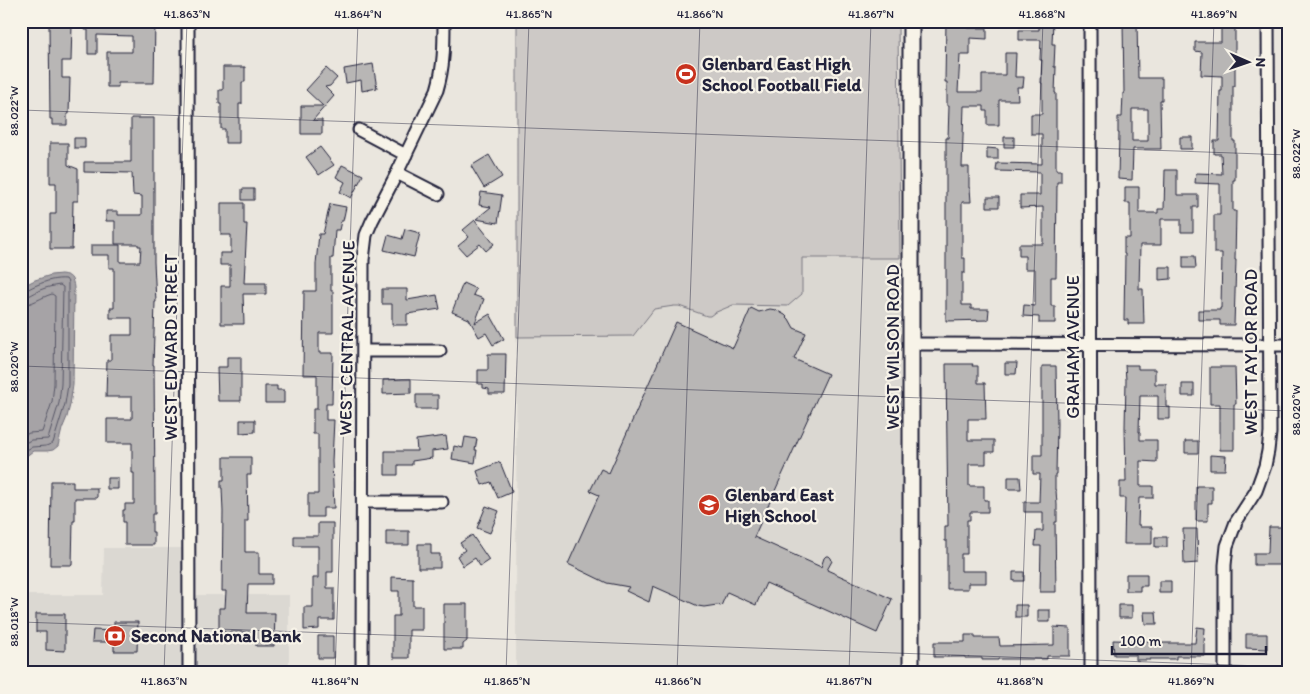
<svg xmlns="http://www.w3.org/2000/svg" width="1310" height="694" font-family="Itim,sans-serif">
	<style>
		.built { fill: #dbd8d2 }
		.green { fill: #cdc9c6; stroke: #787680 }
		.water { fill: #a6a3a6; stroke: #716f7b }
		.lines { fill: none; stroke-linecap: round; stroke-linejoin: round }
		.shore { stroke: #575666; stroke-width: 1 }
		.building { fill: #b8b6b5; stroke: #22223b; fill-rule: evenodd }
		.minor-casing { stroke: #22223b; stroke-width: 15 }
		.tertiary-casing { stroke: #22223b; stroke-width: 19 }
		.minor { stroke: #f7f3e8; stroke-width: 11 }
		.tertiary { stroke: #f7f3e8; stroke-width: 15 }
		.ticks { fill: none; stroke: #22223b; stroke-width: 1; stroke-opacity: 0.45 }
		.labels { text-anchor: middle; stroke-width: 4.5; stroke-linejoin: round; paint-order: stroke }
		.poi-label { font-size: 18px; font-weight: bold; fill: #22223b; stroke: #f7f3e8; text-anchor: start }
		.street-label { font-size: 18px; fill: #22223b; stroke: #f7f3e8 }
		.neatline { fill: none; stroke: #22223b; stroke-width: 2 }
		.ticks-label { font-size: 12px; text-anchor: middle; fill: #22223b }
	</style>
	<rect width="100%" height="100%" fill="#eae6de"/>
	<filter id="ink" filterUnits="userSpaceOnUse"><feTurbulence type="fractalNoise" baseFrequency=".02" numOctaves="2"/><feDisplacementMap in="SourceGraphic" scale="10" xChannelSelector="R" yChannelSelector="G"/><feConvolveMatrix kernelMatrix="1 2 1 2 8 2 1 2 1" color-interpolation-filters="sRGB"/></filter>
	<g filter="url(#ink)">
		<!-- built -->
		<path class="built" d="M517,21H898L903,673H516Z
			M104,548H194V595H289V673H21V595H103Z"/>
		<!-- green -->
		<path class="green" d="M517,21H898L900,258H802V294L788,306L733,305L714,313L710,316H707L679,306H674L654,309L633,336L517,337Z"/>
		<!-- water -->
		<path class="water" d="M61,274C71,275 73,278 74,288L73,385L70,405L67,417L62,429L58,446L53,450L47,451H33L21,460V287L35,280L51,275Z"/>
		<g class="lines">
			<!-- shore -->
			<path class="shore" d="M21,291C27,291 31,287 37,285C46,281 56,278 66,279L68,282V385L65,404L53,443L46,446L32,447L21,453
				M21,298C29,297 34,293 40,290C47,287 53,286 60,285L63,287L61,384L59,403L48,439L31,440L21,445
				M21,305C32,305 41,297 52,294L55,296L54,384L52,402L42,432L29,433L21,437"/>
		</g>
		<!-- building -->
		<path class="building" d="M85,21H96V25H132V21H155L154,83H118V87H107V52H132V36L97,35V54H88V30H85Z
			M946,21H968V28H987V39L970,38V55H960L958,92H982V75H1005V53H1016L1015,77H1024L1023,87H1017L1018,100H999V125H987V111H984V106H964L962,167H969V188H970L971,202H962V258H965V273H962V305H971V309H989L988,320L946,321V138H948L949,106H947V82H945Z
			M1039,21H1053L1052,44H1055L1054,67H1056L1055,93H1056V170H1061V182H1057L1056,277H1051V306H1055V323H1039V317L1023,316L1024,305L1035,306V269H1025V256H1019V244H1043V207L1020,208V195H1040V172L996,171L997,163L1042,164V134H1031V114H1042V83H1041L1042,60H1040L1041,40H1019V30H1039Z
			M1123,21H1137L1138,78H1162V100H1160L1161,149H1133L1132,180L1118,179L1119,133H1118V117H1122L1123,93H1124ZM1132,109H1148V141H1132Z
			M1221,21H1235V86H1233V141H1235V180H1233V211H1236L1235,260H1236L1234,325H1220V320H1198V310H1220V308H1221L1222,253H1214V215H1220V184L1195,183L1196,173L1222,174L1221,154H1214V141H1219L1220,91H1222V76L1201,75L1202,52L1195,51V42H1221Z
			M49,25H72L71,61H62V78H70L69,114H67V125H52V119H50Z
			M373,64L377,88L362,91L361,80L346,83L344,69Z
			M223,67H245V82H242V104H239V143H225V129H221V104H219V90H223Z
			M326,68L337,78L330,86L325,87L334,96L313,120H322V134H301V106H323L306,90Z
			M131,118H154V262L156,302H155L153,365H154L155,499V514H152V532H154V545H125V522H123V510H125V504H134V473H132V443H107V419H132V397H106L107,360H111V335H132V318H110V308H114V268H109V255H91V245H120V262H140L141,246H138V244H115V221H106V211H118V215H142V196L133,195L132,173L84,172V162H131Z
			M1004,137H1014V147H1004Z
			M1180,137H1192V149H1180Z
			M74,138H85V148H74Z
			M50,143H68V165L78,169V201H73L72,249H50V214H56V183H50Z
			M320,147L334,165L319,175L306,157Z
			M987,148L998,149V159H987Z
			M489,155L502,177L484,188L471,166Z
			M342,165L363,175L351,198L340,192L345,182L336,177Z
			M1165,170H1177V195H1198V207H1193V232H1181V219H1161V245H1140L1139,289H1143L1144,324H1128V320H1124L1125,254H1124V238H1130V203H1125V187H1139V213H1158V209H1164Z
			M242,189H254V200H242Z
			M481,192L502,195L498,223L476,219L491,207L479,205Z
			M987,197H999V207H987Z
			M221,203H244V224H247L244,283H266V294H243L244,324H221V286H230V265H220V253H231V235H221Z
			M330,204L346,207L343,221H341L339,230H335L333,258H331V291H333V333H319V353H333L332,404H326V420H334L332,461L334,508H323V517H308V494H318V434H313V409H317V375H303L304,291H316V264L319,234H323Z
			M475,220L494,244L486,251L480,244L466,255L458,246L469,237L463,230Z
			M405,229L420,233L414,257L384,250L388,235L402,239Z
			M1183,256H1195L1196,268H1183Z
			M1159,267H1171V279L1159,280Z
			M463,283L476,289L473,295L484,299L475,323L490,314L504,339L493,345L486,333L479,337L469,319L452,312Z
			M382,289H407V300L437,295L440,309L407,314V325H392V304H382Z
			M751,308L759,312L770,309L776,310L785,315L789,319L794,328L806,333L794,359L828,374L754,537L821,567L824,558L826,556H829L831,558L832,561L827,570L892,599L877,633L766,583L756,605L727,592L721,606L717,605L704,607L698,606L653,586L649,602L626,591L629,587L607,583L568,564L599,495L590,491L601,469L609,473L676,322L733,348Z
			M488,354H506L505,394H489V389L483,388V384H478V370H488Z
			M227,357H241V401H218L217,367H227Z
			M1005,363H1017L1016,374H1005Z
			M946,364H973L972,366H978V383H985L986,419H968V440H994V452H986V464H969V486H984V500H988V512H970V520H967V554H961V571H986V583H968V589H947V541H945V526H948Z
			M1125,365H1138V369H1155V384H1166V407H1170V419H1158V396H1140L1139,432H1140V440H1157V462L1140,461V486H1153V498H1139L1138,525H1140V527H1152V544H1124L1125,498H1120V482H1126L1125,427L1126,380Z
			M1042,366H1056L1057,424L1056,474H1055V490H1056L1057,505V522H1055L1056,592H1040L1041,546H1035L1036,531H1043V512H1024V502H1039L1040,474H1033V455H1042Z
			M1210,367H1235L1236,404H1234V450H1220V404H1210Z
			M411,379V393L383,394V380Z
			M1182,384H1194V396H1182Z
			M265,386H277V390H284V403H265Z
			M416,395H438V409H416Z
			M240,420H255V432L240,433Z
			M446,436L448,449L432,451V458L412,461V465H398V475H385V451H417L416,440Z
			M465,437L477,439L475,450H477L475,463L452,459L454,446L463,448Z
			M1185,441H1198V453H1185Z
			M1210,455L1226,456L1225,470H1210Z
			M224,457H251V475H247L248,521H245V552H259V574H272V584H248L247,613H275L274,646H256L255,632H219V608H225L226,591H222L223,512L222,488H221V480H224Z
			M500,462L512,492L498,498L491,482L482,485L477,471Z
			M1008,477H1020L1021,489H1008Z
			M107,478H118V489H107Z
			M51,481H73V488H97V498H75V521H73L72,565H50Z
			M1196,486H1212V503H1208V521H1196Z
			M486,506L499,511L490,533L477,528Z
			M318,523H333V572H327V588H334V620H319V629L304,630V607H313V578H318V546H294V536H318Z
			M1269,527H1283V549H1286L1285,565H1254V553H1268Z
			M1183,529H1197L1198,563L1184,564Z
			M386,531H409V545H386Z
			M472,535L489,560L480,566L475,558L463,566L457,556L465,550L460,543Z
			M1155,537H1167V547H1155Z
			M418,544H431V554H440V568H418Z
			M1013,572H1024V581H1013Z
			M1126,574H1147V586H1140V591H1126Z
			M392,577L413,578V606H422V630H409V658H393V616H399V591H392Z
			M1159,581H1171V593H1159Z
			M444,604H467V641L463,644V649H444Z
			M1015,605H1027V617H1015Z
			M1119,605H1132V618H1119Z
			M1038,610H1050V622H1038Z
			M1144,612H1156L1157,624H1145Z
			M36,614H65V651L46,650V632H36Z
			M114,622H138L137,651H114V642H92L93,630L114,631Z
			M1054,627L1070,628V656H1047V659H998V660H982V658H965V657H934V642H965V635H975V638H999L1000,646L1054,645Z
			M1197,627L1205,628L1204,643H1205V656H1176V659H1150V660H1136V655H1114L1113,640L1150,641V643H1195Z
			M1246,634H1267V649L1246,648Z
			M318,636H333V658H318Z"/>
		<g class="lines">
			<!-- minor casing -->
			<g class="minor-casing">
				<path id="minor" d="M188,21L189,673
					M1090,21L1091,673
					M359,130L406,155
					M397,173L438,194
					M912,344L1289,345
					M363,351H440
					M363,502H442
					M362,673L363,260L366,235L372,221L397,173L437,90C444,67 444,45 444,21
					M1225,673V565L1227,546L1236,522L1256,491L1265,466L1268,451L1270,433L1268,21"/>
			</g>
			<!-- tertiary casing -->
			<g class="tertiary-casing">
				<path id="tertiary" d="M911,673V21"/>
			</g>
			<!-- minor -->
			<use href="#minor" class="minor"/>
			<!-- tertiary -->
			<use href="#tertiary" class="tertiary"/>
		</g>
	</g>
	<!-- ticks -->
	<path class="ticks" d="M21,110L1289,155M21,366L1289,411M21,622L1289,667M164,673L187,21M335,673L358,21M506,673L529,21M677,673L700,21M849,673L871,21M1020,673L1043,21M1191,673L1214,21"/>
	<!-- icons -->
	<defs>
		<g id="stadium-disc" transform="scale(1.125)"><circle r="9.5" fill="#c8321e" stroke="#f7f3e8"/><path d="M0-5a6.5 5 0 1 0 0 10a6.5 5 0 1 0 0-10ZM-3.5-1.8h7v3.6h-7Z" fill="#fff"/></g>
		<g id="school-disc" transform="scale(1.125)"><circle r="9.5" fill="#c8321e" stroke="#f7f3e8"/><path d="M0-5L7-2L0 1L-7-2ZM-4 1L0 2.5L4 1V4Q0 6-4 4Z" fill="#fff"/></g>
		<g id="bank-disc" transform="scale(1.125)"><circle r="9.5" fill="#c8321e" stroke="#f7f3e8"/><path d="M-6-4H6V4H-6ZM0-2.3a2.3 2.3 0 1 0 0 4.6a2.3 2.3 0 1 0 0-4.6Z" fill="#fff"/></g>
	</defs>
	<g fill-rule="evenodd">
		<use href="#stadium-disc" x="686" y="74"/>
		<use href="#school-disc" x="709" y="505"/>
		<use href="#bank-disc" x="115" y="636"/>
	</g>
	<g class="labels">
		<!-- poi labels -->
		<g class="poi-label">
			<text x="702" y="70">Glenbard East High<tspan x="702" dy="21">School Football Field</tspan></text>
			<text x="725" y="501">Glenbard East<tspan x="725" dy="21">High School</tspan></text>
			<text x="131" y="642">Second National Bank</text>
		</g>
		<!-- street labels -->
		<g class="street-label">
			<text transform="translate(347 338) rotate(-89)" y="6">WEST CENTRAL AVENUE</text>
			<text transform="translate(171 347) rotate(-90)" y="6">WEST EDWARD STREET</text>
			<text transform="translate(893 347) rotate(-90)" y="6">WEST WILSON ROAD</text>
			<text transform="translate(1073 347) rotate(-90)" y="6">GRAHAM AVENUE</text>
			<text transform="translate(1251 352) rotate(-90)" y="6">WEST TAYLOR ROAD</text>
		</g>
	</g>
	<!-- margin -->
	<rect width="1310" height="694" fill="none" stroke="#f7f3e8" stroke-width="55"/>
	<!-- north arrow -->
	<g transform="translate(1248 62) rotate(92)" stroke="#f7f3e8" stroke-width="4" paint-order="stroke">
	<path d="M0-4L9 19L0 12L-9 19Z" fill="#22223b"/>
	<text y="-8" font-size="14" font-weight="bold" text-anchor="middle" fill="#22223b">N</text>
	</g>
	<!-- scale -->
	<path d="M1112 646v8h154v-8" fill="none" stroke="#22223b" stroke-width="2.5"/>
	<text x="1120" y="646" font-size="15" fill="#22223b" stroke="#f7f3e8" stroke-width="4" paint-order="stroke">100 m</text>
	<rect x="28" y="28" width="1254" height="638" class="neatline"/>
	<g class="ticks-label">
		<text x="187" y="18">41.863°N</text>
		<text x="358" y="18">41.864°N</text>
		<text x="529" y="18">41.865°N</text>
		<text x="700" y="18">41.866°N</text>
		<text x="871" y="18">41.867°N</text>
		<text x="1042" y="18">41.868°N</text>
		<text x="1214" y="18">41.869°N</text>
		<text transform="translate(14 111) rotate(-90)" y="4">88.022°W</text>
		<text transform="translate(1296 154) rotate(-90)" y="4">88.022°W</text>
		<text transform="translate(14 367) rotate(-90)" y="4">88.020°W</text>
		<text transform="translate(1296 410) rotate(-90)" y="4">88.020°W</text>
		<text transform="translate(14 622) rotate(-90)" y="4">88.018°W</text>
		<text x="164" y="685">41.863°N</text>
		<text x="335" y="685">41.864°N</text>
		<text x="507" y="685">41.865°N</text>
		<text x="678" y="685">41.866°N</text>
		<text x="849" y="685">41.867°N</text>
		<text x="1020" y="685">41.868°N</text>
		<text x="1191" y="685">41.869°N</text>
	</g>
</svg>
